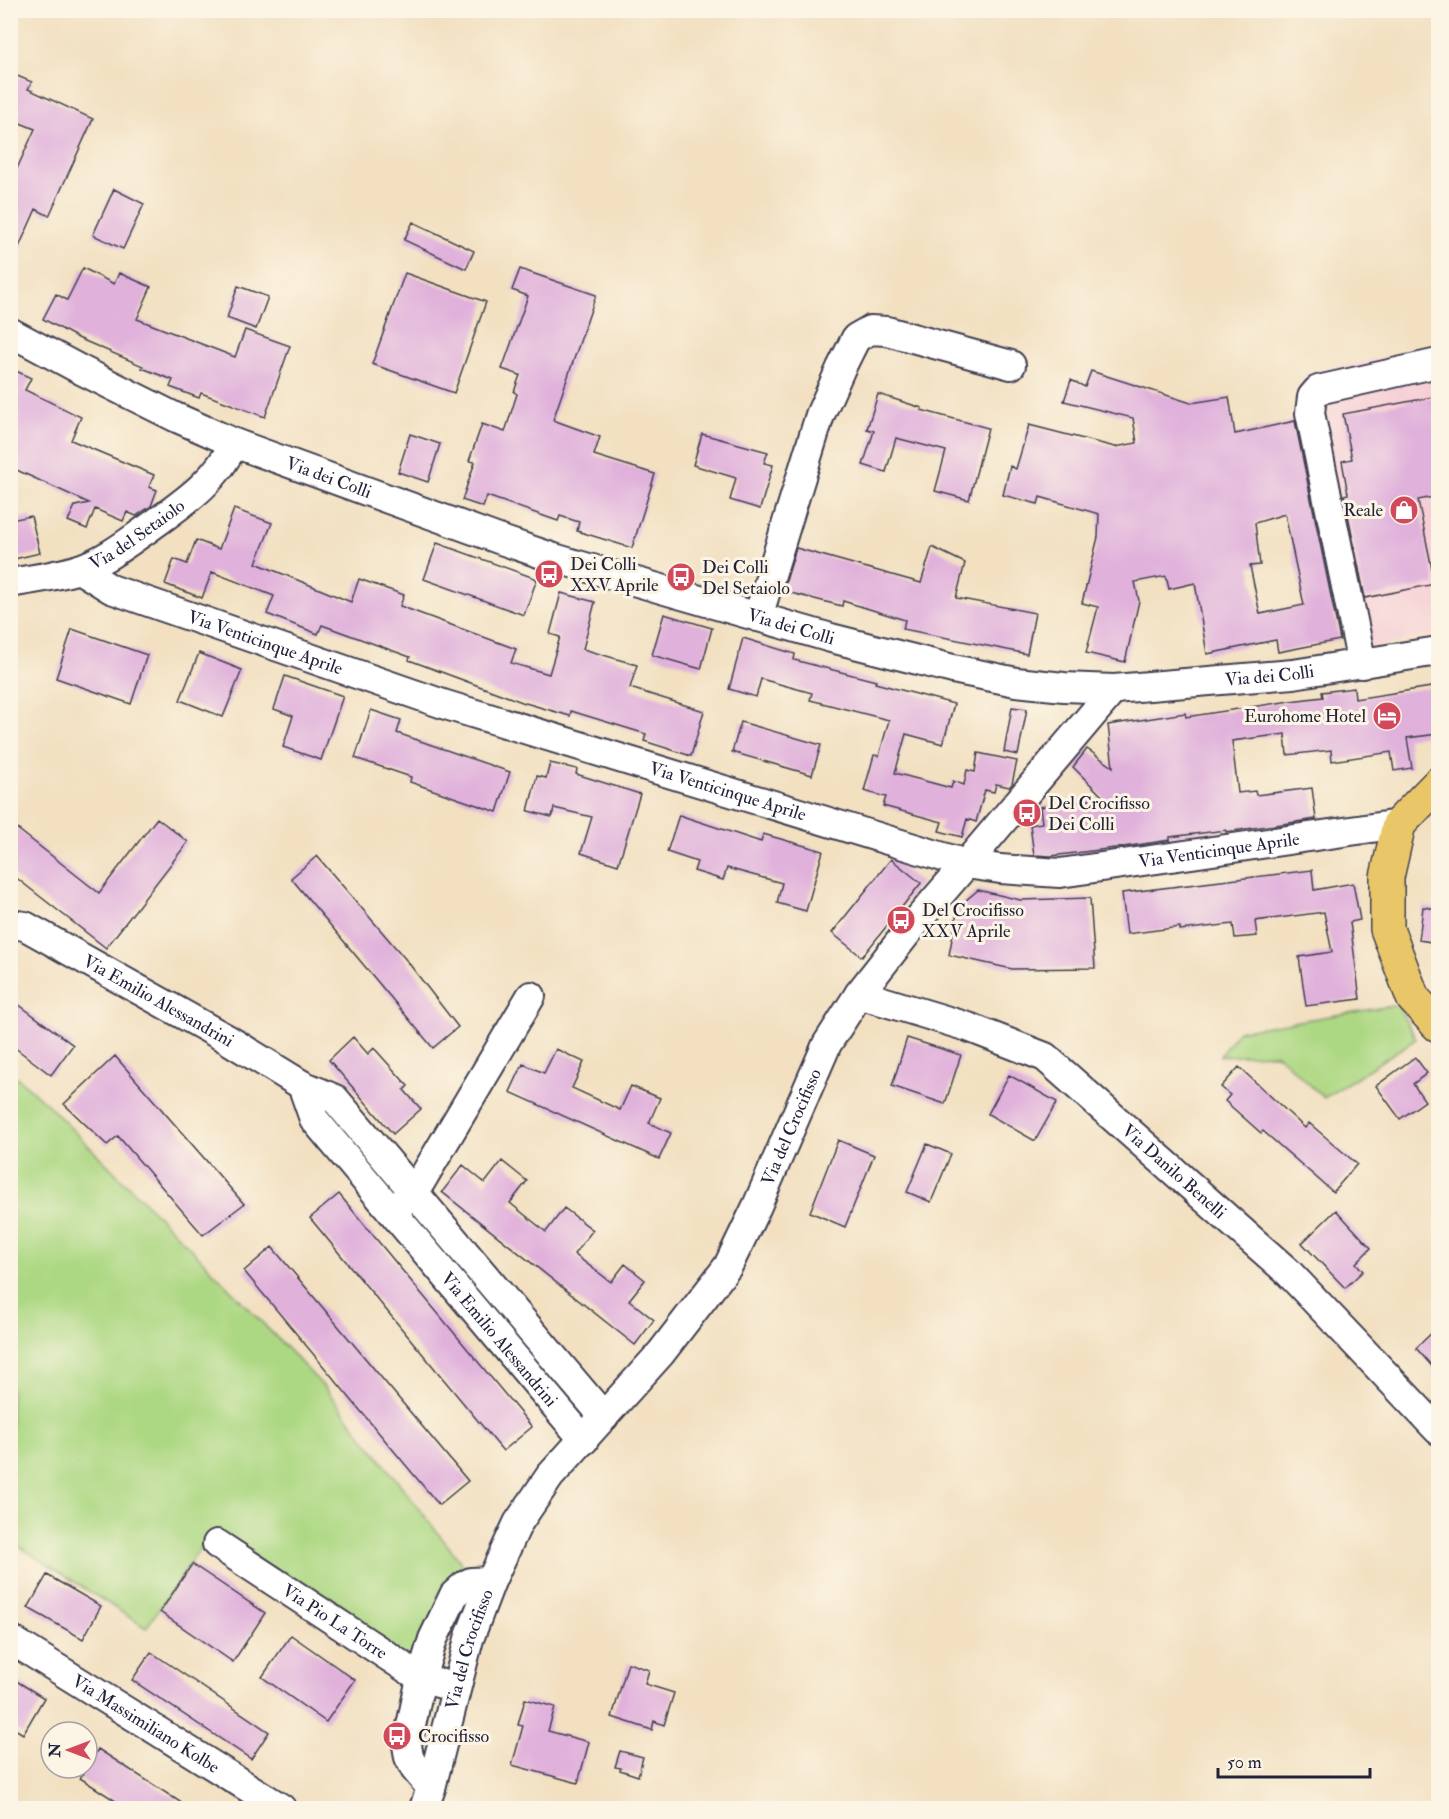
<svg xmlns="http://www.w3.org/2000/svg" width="1449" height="1819" font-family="'IM FELL Double Pica',serif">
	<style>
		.built { fill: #f6cfd6 }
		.green { fill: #add883; stroke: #687d5f; stroke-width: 1.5 }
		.building { fill: #e0b1db; fill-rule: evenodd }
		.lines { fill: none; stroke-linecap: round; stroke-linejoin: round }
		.minor-casing { stroke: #413e4f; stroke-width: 32 }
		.major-casing { stroke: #413e4f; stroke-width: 36 }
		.minor { stroke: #fff; stroke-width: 28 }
		.major { stroke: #e9c769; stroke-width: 33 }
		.labels { text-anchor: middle; stroke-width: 6; stroke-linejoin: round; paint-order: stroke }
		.street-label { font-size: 18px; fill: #22223b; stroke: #fcf5e5 }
		.poi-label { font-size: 18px; fill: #22223b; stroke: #fcf5e5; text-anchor: start }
	</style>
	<rect width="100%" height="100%" fill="#fcf5e5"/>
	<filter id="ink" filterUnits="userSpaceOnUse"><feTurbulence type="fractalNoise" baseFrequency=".0167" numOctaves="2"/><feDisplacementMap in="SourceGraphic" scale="12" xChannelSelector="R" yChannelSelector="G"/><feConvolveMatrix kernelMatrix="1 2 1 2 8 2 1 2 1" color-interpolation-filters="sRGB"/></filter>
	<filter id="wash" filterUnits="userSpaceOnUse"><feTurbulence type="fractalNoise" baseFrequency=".008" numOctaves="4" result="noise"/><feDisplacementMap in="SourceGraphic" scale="24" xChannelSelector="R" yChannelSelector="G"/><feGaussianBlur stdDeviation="1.35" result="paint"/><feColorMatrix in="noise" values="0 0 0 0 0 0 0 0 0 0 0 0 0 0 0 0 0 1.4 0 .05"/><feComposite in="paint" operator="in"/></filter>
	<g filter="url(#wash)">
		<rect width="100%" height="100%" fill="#f2e0c1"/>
		<!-- built -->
		<path class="built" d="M1438,347V634L1364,649L1304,373Z"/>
		<!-- green -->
		<path class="green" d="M1397,1005L1416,1039L1324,1098L1277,1054L1220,1056L1238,1031Z
			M11,1072L47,1104L201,1259L325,1388L466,1569L419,1670L211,1533L146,1628L11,1541Z"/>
		<g id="blocks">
			<!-- building -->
			<path class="building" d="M10,73L32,82L28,89L93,119L49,216L36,209L10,267V184L35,129L10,119Z
				M114,189L144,204L123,249L93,235Z
				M413,222L474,251L466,269L404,240Z
				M83,268L114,284L119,273L151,287L137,319L235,357L245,330L290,346L265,417L201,393L199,398L170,387L173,380L142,368L143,366L78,338L43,319L56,294L67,300Z
				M520,269L596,295L553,420L600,437L594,455L655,474L632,548L577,531L579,522L560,516L558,521L487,496L483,507L462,500L475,462L469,461L482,424L505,432L517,394L514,392L520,375L502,369L528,296L512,290Z
				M405,273L486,302L454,393L372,364Z
				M238,286L268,297L256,329L227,318Z
				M10,368L31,378L25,390L81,417L71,440L154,475L149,487L157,490L151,506L136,516L127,512L123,521L95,509L87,529L68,521L75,506L89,503L10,467Z
				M1091,371L1191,403L1229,397L1235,434L1295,421L1340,640L1278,652L1276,640L1207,654L1195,583L1169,589L1166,576L1135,582L1139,601L1125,662L1086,653L1098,607L1082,603L1098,537L1099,514L1040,497L1038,504L1003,495L1010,466L1016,469L1029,425L1115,447L1137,443L1133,418L1064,401L1071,380L1085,387ZM1285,514L1304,605L1260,614L1250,566L1260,565L1255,523Z
				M878,394L922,408L921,410L988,428L969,500L935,491L946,451L896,438L886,472L863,465L874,431L867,429Z
				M1438,396V496L1418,500L1435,584L1365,598L1344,495L1348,494L1342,461L1352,459L1343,414Z
				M410,434L440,444L428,482L398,472Z
				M702,434L768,452L764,463L773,465L760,509L730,500L736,478L693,465Z
				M234,509L272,523L256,563L351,602L359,579L404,595L400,606L516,649L511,663L549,674L560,637L550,634L561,593L595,602L583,649L637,665L630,688L704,711L691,756L644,741L646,734L571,711L570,716L522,702L409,660L410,657L322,625L318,634L267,614L274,596L212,572L202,598L165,584L174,559L187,564L196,540L219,549Z
				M31,516L40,553L10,560V520Z
				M437,543L537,579L524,615L424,579Z
				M932,547L965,563L956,598L1035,613L1027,654L903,629L905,620L843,601L842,606L783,591L796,548L921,583Z
				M664,614L712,628L701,669L652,655Z
				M72,629L147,655L131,704L56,678Z
				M743,638L795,654L794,660L876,681L875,683L954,704L943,744L906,734L895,773L951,788L953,781L964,785L967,770L975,772L978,753L1017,761L1012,784L1009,787L996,784L994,792L985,790L976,822L967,819L962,837L939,831L942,822L883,806L886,797L864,791L874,755L879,756L889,720L810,700L812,693L761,679L756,697L729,689Z
				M199,653L242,670L223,717L180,700Z
				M285,676L343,696L321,760L283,747L293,716L274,709Z
				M1438,686V734L1407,738L1412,768L1394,771L1391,752L1332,761L1331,750L1287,755L1285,734L1232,741L1238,793L1255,791L1256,795L1312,788L1316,819L1226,832V830L1170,837V840L1123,847L1051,856L1034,855L1030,825L1042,823L1040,807L1104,798L1073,767L1087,749L1113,767L1108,725L1185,713L1186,717L1290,701L1323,697L1322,692L1354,688L1355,699Z
				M1012,707L1027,709L1018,755L1004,752Z
				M371,710L401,720L397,733L510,772L497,812L410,782L411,777L355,758Z
				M741,722L821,745L812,775L732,752Z
				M550,763L577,769L576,774L640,794L618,865L581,853L592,817L554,808L552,817L528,811L537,776L546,778Z
				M679,815L761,842L763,834L823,851L806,911L777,903L782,883L727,868L723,880L694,871L697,862L667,852Z
				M157,818L188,842L106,948L10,873V823L99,893Z
				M317,856L407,961L458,1027L433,1048L291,878Z
				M891,859L921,883L862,957L832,933Z
				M1312,870L1314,890L1353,883L1360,920L1350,922L1360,999L1306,1006L1299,957L1332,952L1324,912L1255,921L1257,936L1235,938L1233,924L1180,930V927L1127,934L1122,893Z
				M978,890L1020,900L1090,898L1095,968L1012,969L949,955L958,907Z
				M1423,907L1438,909V943L1419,940Z
				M10,998L73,1045L51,1075L10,1044Z
				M353,1037L368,1054L374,1048L408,1086L404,1090L421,1109L393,1134L329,1060Z
				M907,1038L961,1055L945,1104L892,1086Z
				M556,1049L584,1062L572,1088L620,1110L631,1086L660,1098L649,1123L671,1133L659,1159L510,1092L523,1064L544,1073Z
				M115,1056L244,1204L203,1235L118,1136L107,1145L64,1104Z
				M1415,1057L1427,1073L1413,1084L1425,1101L1400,1119L1376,1086Z
				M1239,1067L1305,1128L1309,1123L1357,1164L1333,1192L1263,1131L1261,1133L1225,1101L1230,1095L1221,1087Z
				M1009,1075L1057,1102L1035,1141L988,1114Z
				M838,1140L874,1155L845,1227L810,1212Z
				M927,1144L951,1154L931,1202L907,1192Z
				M502,1161L527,1181L510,1203L546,1232L564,1208L593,1230L574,1254L611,1282L625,1264L645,1280L629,1300L654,1320L635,1345L442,1192L463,1165L485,1183Z
				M339,1194L532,1427L503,1451L310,1218Z
				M1336,1210L1371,1248L1356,1263L1363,1271L1345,1288L1302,1243Z
				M272,1247L468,1481L439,1505L244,1271Z
				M1438,1327V1373L1416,1348Z
				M192,1564L265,1613L233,1662L160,1612Z
				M47,1575L101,1606L83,1639L28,1608Z
				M291,1635L355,1680L326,1722L262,1677Z
				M151,1652L269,1732L251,1759L132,1680Z
				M628,1663L649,1670L645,1684L674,1693L664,1725L654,1721L652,1730L612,1717Z
				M10,1677L44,1698L23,1734L10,1726Z
				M525,1699L555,1707L548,1731L589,1742L578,1783L512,1765L523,1726L518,1725Z
				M98,1749L191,1809H128L80,1778Z
				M620,1751L643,1757L638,1776L620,1770L621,1768L615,1767Z"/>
		</g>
	</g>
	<g filter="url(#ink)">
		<use href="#blocks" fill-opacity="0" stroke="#413e4f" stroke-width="1.5"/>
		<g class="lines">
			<!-- minor casing -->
			<g class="minor-casing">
				<g id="minor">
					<path id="s1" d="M10,332L81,370L175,417L234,443L504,541L554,558L831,638L953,669L1016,682L1064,687L1114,689L1293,674L1438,651"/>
					<path id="s2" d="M79,569L111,589L446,705L966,864L1000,869L1060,873L1399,824"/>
					<path id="s3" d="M10,583C33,579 57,576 79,569C106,560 127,543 150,527C183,503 217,481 234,443"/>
					<path d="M758,617L820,415L841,368L856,338L870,330L887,331L1011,365"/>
					<path d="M1362,664L1310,413L1312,397L1318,390L1438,363"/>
					<path id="s4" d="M10,924L25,926L227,1039L302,1085L335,1099L604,1417"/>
					<path id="s5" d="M859,994L968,1027L1045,1057L1289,1273L1438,1430"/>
					<path id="s6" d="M302,1085L314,1119L584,1440"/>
					<path d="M400,1204L414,1193L531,996"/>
					<path id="s7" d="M217,1544L421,1678L456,1688"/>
					<path id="s8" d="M10,1639L281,1808"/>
					<path d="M431,1788L415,1769L409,1757L407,1745L421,1678L433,1639L454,1595L464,1586L471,1582L491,1581"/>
					<path id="s9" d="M424,1808L431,1788L469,1639L491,1581L518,1523L550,1476L661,1353L728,1266L757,1206L827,1044L859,994L910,929L966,864L1114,689"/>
				</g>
			</g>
			<!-- major casing -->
			<g class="major-casing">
				<path id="major" d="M1438,784L1399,824L1387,877V929L1413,998L1438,1025"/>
			</g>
			<!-- minor -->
			<use href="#minor" class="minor"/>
			<!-- major -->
			<use href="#major" class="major"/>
		</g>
	</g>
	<!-- icons -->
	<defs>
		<g id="shop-disc" transform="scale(1.5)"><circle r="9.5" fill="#d1495b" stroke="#fcf5e5"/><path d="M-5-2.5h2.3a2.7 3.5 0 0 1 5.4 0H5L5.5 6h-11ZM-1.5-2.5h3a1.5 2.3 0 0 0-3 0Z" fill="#fff"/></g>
		<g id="bus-disc" transform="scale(1.5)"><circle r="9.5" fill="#d1495b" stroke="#fcf5e5"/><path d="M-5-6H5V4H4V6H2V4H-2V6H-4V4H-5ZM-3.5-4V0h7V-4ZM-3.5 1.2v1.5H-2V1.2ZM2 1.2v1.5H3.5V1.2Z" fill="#fff"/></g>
		<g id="hotel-disc" transform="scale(1.5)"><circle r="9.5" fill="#d1495b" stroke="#fcf5e5"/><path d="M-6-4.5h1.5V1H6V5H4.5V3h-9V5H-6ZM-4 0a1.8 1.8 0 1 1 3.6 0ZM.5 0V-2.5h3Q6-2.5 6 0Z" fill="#fff"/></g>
	</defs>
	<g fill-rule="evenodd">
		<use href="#shop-disc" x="1404" y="510"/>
		<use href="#bus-disc" x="549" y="574"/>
		<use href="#bus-disc" x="681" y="577"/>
		<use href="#hotel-disc" x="1387" y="716"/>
		<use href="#bus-disc" x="1027" y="813"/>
		<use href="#bus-disc" x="901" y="920"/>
		<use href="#bus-disc" x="397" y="1736"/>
	</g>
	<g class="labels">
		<!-- street labels -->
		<g class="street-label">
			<text dy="6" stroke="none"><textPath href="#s1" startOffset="351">Via dei Colli</textPath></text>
			<text dy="6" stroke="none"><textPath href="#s3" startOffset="138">Via del Setaiolo</textPath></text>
			<text dy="6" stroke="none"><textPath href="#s1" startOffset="837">Via dei Colli</textPath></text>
			<text dy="6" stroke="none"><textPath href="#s2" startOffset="201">Via Venticinque Aprile</textPath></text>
			<text dy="6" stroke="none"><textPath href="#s1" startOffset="1323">Via dei Colli</textPath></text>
			<text dy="6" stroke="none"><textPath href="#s2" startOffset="687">Via Venticinque Aprile</textPath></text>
			<text dy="6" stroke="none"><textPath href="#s2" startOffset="1191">Via Venticinque Aprile</textPath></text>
			<text dy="6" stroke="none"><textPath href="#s4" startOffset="168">Via Emilio Alessandrini</textPath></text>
			<text dy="6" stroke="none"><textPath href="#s9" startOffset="786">Via del Crocifisso</textPath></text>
			<text dy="6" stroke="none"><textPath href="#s5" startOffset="369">Via Danilo Benelli</textPath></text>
			<text dy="6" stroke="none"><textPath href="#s6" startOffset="324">Via Emilio Alessandrini</textPath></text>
			<text dy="6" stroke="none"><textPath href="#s7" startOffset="141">Via Pio La Torre</textPath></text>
			<text dy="6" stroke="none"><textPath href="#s9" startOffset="165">Via del Crocifisso</textPath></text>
			<text dy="6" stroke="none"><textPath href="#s8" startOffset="160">Via Massimiliano Kolbe</textPath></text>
		</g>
		<!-- poi labels -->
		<g class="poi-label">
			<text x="1383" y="516" text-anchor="end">Reale</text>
			<text x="570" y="570">Dei Colli<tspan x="570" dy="21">XXV Aprile</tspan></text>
			<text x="702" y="573">Dei Colli<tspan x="702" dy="21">Del Setaiolo</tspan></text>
			<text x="1366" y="722" text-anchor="end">Eurohome Hotel</text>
			<text x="1048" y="809">Del Crocifisso<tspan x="1048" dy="21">Dei Colli</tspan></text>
			<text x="922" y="916">Del Crocifisso<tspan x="922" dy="21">XXV Aprile</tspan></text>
			<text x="418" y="1742">Crocifisso</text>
		</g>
	</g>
	<!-- margin -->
	<rect width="1449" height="1819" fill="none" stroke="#fcf5e5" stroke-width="36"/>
	<!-- north arrow -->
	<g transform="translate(69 1750) rotate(270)"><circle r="28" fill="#fcf5e5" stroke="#a5a1a1" stroke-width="1.5"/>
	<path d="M0-4.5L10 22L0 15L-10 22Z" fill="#d1495b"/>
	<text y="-9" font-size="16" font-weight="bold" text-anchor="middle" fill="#22223b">N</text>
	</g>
	<!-- scale -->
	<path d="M1218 1768v9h152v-9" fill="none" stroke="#22223b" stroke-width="3"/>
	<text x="1227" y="1768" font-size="18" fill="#22223b" stroke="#fcf5e5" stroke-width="4.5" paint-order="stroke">50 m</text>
</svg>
